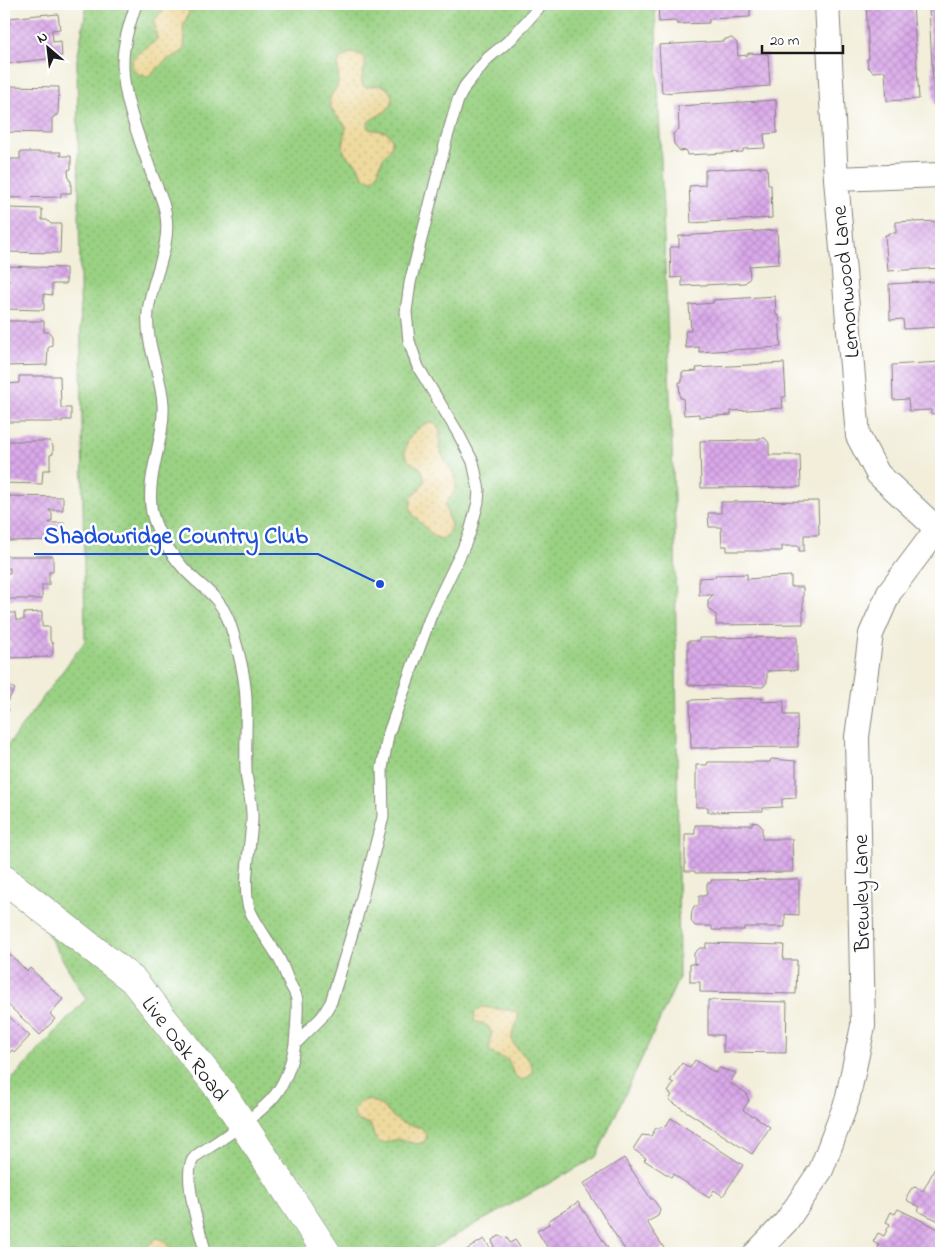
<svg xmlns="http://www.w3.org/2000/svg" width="945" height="1257" font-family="'Indie Flower',sans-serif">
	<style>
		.grass { fill: url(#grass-dots); stroke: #5b7650 }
		.sand { fill: url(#sand-dots); stroke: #857b5d }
		.building { fill: url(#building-cross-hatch) }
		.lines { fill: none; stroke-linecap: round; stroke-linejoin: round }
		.lane-casing { stroke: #87857b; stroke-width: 13 }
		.street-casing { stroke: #87857b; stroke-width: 26 }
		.secondary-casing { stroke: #87857b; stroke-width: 29 }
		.lane { stroke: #fff; stroke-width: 11 }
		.street { stroke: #fff; stroke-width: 24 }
		.secondary { stroke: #fff; stroke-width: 28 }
		.labels { text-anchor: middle; stroke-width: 5; stroke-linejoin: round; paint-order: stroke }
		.street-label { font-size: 22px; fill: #1c1c1c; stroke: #fff }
		.leader { fill: none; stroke: #1d4ed8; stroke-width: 2 }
		.callout-dot { fill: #1d4ed8; stroke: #fff; stroke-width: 2 }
		.callout-label { font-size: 24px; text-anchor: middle; font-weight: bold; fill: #1d4ed8; stroke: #fff; stroke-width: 5; stroke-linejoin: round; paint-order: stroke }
	</style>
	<defs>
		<pattern id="grass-dots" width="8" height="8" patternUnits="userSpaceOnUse" patternTransform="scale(1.25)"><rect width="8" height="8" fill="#9ad183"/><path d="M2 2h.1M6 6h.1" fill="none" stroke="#84b371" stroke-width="1.8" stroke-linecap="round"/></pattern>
		<pattern id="sand-dots" width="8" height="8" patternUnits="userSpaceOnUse" patternTransform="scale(1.25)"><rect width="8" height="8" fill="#eeda9e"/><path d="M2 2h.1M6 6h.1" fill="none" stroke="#ccba88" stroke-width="1.8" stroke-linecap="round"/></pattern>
		<pattern id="building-cross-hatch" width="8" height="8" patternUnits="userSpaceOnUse" patternTransform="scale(1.25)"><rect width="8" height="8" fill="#d9a8e9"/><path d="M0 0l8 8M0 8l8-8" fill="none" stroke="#ba90c7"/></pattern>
	</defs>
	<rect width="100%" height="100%" fill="#fff"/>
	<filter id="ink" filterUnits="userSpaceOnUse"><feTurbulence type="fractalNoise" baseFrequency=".02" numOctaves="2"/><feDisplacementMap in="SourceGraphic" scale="10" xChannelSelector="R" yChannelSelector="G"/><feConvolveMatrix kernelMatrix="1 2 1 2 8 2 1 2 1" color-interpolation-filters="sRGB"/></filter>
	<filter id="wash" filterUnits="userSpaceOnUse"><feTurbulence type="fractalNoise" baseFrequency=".0096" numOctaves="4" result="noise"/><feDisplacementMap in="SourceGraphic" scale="20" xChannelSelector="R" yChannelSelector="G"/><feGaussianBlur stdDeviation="1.12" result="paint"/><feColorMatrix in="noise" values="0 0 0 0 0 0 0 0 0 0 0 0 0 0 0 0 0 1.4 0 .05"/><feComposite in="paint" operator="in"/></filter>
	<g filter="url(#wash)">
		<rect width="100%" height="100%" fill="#f2eeda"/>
		<!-- grass -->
		<path class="grass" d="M87,4H655L675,526L679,978L596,1157L424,1253H4V1088L86,999L4,860V750L85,641L77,60Z"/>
		<!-- sand -->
		<path class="sand" d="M166,4H189V12L183,27L185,42L183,51L164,62L151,75L142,76C114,59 150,49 157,39L154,20L163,10Z
			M350,53C379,54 357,73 363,86C370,89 376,83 383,86C387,87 389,91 391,94C397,111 377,114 368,122L369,129L387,132L392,139C393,149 388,150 383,158C378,166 381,174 371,180L363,177L357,164L345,154L343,148L346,127C341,118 333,115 330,105C328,95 336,91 338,83C340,68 332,62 350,53Z
			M431,422C446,427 436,442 441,453C446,465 457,471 456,485C455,494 449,498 445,505L451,526C443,551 431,533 421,523C417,519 413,516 411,511C410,507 411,502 411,499L421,487L425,481L421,468C417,466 413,464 410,462C395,449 417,425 431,422Z
			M482,1007L515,1011L518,1013C520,1022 511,1029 512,1039C514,1052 540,1062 530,1075C527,1079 524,1080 519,1079L513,1073L509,1061L490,1052C488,1043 496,1031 486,1025C482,1023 478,1023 474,1021L475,1012Z
			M365,1100C381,1099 389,1117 402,1123C409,1126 416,1125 422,1128L426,1135V1140C415,1149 407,1138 395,1140C389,1140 385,1145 379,1142C373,1138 373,1130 370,1124L356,1120C352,1110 355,1104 365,1100Z
			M157,1238L166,1241L170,1248V1253H147L149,1244Z"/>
		<g id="blocks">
			<!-- building -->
			<path class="building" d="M658,4H765V5L750,6V17L709,19V23L677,24L676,21L659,22Z
				M866,4H913L919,99L887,101L885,71L873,72L868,67L867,59H869Z
				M941,7V103L934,104L929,8Z
				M48,14V15L58,14L60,29L52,30L53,42L61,41L62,56L47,57V59L4,64V25L10,24L9,18Z
				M732,38L737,43L738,56L748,55V53L768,54L770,86L662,93L659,45L725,41V39Z
				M10,86L59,87L58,114L52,118V133L4,132V95H10Z
				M776,100L777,133L764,134L765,148L743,149V152L687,155L686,150L680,151L674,144L673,134L679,129L678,106Z
				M20,152H61L60,156H71V169L68,170L69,180L71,181V193H61V197L4,198V159H20Z
				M767,167L768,185H771L772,218L691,223L689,186L705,185V170Z
				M8,208L42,209V220H47L51,224H61L60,253L4,252V215H7Z
				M914,221V222L941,221V268L888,271L885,235H888V233H896V222Z
				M777,230L779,264L749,266L750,278L745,283L682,286V277L671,278L670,247H679V236Z
				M4,266L66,268V284H52V295L44,294V310L4,309V281H9V279H4Z
				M941,281V327L904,329L903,319L890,320L889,284Z
				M775,296L776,315H779L781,347L699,352V347L686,348L685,331H691L689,305L713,303V300Z
				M4,321H44V332H49L52,336V345L48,348L47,365L4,366Z
				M941,362V413L931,414V410L909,411L908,399L893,400L892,365Z
				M784,363L786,397H782L783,408L731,411V415L699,417V414L684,415L683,398H680L679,382H682V372L697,371L696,368Z
				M19,376H60L61,408H71V420H62V422H4V384L19,383Z
				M759,438H765L769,443V455H800L801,487L701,488L700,441L758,440Z
				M4,441H50L53,446V454L50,455V470H43L42,484L4,483Z
				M7,496L63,497V510H49L52,514V521L49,523H64V540L4,541V503H7Z
				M818,501L819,535H804V551H799V546H782V551H727V546H722L721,527H709L708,513H721V502Z
				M4,556H53V572H49V585H42V599H4V573H10V568H4Z
				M747,574V579L791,576V587H803V624L716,625V614H714L708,608V600L713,595H699V578L716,577L715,575Z
				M42,612V627H50V640L53,644V653L50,657L4,658V646H10V641H4V613H15L16,620H24V613Z
				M797,637V670L767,671V682L763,687L688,685V641H699V638Z
				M4,683L15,689L6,704L9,710L4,718Z
				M762,698V702L784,701V715H797L798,747L691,748L690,700Z
				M771,759L796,761V798L782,799V807L763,808V811L708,812V807H696V765H707L708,762H770Z
				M752,822L758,823L762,827V839H792L793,872L695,873V871H685V834H695V825H752Z
				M799,879V915L785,914V927H744V930H712V926H695L691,921L692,911L694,906H699V896H704L707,894V883H711V880Z
				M706,943L784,945L783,960H797L796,994L700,992V982H690V964H697L694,963V953L700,948H706Z
				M7,952L27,971L30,968L63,999L50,1014L55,1019L40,1035L4,1001V956Z
				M708,1000L787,1002L786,1053L723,1052V1035H708Z
				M4,1012L30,1036L15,1052L12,1050L4,1060Z
				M695,1060L715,1073L719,1068L736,1073L730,1083L746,1093L749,1101L743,1110L752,1116L753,1115L770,1127L752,1154L669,1100L672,1095L668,1092L674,1083L670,1081L682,1063L690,1068Z
				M671,1118L743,1165L723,1196L714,1190L709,1198L673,1174L671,1177L644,1160L646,1158L633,1149L642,1135L651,1136L656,1128L666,1126Z
				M624,1158L651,1199H653L660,1209L658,1216L647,1222L664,1248L656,1253H627L583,1184Z
				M941,1163V1222L918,1211L920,1207L908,1201L907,1196L911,1189L915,1187L923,1191L936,1166L939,1168Z
				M578,1202L611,1253H551L537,1231L549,1224L548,1221Z
				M898,1209L941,1230V1253H887L878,1249L879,1245L873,1242L878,1233L884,1236L890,1224L886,1222L891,1212L895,1214Z
				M499,1236L507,1238L510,1243L515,1240L524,1253H467L466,1250L484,1239L491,1249L494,1247L492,1240Z"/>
		</g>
	</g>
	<g filter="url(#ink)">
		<use href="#blocks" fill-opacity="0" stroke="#87857b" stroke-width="1"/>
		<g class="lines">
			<!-- lane casing -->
			<g class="lane-casing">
				<path id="lane" d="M136,4C130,23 123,42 123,63C122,95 139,138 150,169C155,185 164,199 166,216C171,250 151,279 148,312C145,344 161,373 163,404C165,441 145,476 152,513C157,534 171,554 185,570C204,590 220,596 230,624C238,648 245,674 246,699C247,723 245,747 246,771C247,787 253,803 252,820C251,843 242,886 249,908C255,924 268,940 277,955C282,963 285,972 288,980C291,987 296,992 297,1000C298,1014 296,1030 295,1044L322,1017L331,1002L355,924L383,817L382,769L388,735L431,615L462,551L470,532L478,502L479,490L473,462L458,433L418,367L409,341L406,312L410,283L447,137L458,100L465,86L488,58L511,39L542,4
					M206,1253C200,1234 183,1178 192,1161C193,1159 195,1157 197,1155C218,1142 262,1113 276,1094C287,1079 292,1062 295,1044"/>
			</g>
			<!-- street casing -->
			<g class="street-casing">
				<path id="street" d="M827,4L836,179L858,436L878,474L937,529
					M836,179L941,175
					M756,1253L786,1222L821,1170L847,1101L863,1026L857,737L871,634L889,593L937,529L941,526"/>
			</g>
			<!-- secondary casing -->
			<g class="secondary-casing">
				<path id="secondary" d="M4,879L133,980L221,1091L327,1253"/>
			</g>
			<!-- lane -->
			<use href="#lane" class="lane"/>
			<!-- street -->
			<use href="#street" class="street"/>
			<!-- secondary -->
			<use href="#secondary" class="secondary"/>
		</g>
	</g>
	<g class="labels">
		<!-- street labels -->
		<g class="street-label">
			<text transform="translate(844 282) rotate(-95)" y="8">Lemonwood Lane</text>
			<text transform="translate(860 893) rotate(-91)" y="8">Brewley Lane</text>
			<text transform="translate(186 1048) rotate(52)" y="8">Live Oak Road</text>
		</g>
	</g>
	<!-- callouts -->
	<path class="leader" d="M380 584L318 554H34"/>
	<circle class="callout-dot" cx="380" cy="584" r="5"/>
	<g class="callout-label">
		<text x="176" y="543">Shadowridge Country Club</text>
	</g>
	<!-- margin -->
	<rect width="945" height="1257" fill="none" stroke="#fff" stroke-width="20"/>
	<!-- north arrow -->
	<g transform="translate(48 48) rotate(332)" stroke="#ffffff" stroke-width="4" paint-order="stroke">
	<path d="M0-4L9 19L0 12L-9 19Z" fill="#1c1c1c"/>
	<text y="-8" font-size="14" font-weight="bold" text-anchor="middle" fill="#1c1c1c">N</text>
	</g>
	<!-- scale -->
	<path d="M762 45v8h81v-8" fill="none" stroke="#1c1c1c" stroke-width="2.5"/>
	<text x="770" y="45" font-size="15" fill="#1c1c1c" stroke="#ffffff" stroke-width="4" paint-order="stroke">20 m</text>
</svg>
